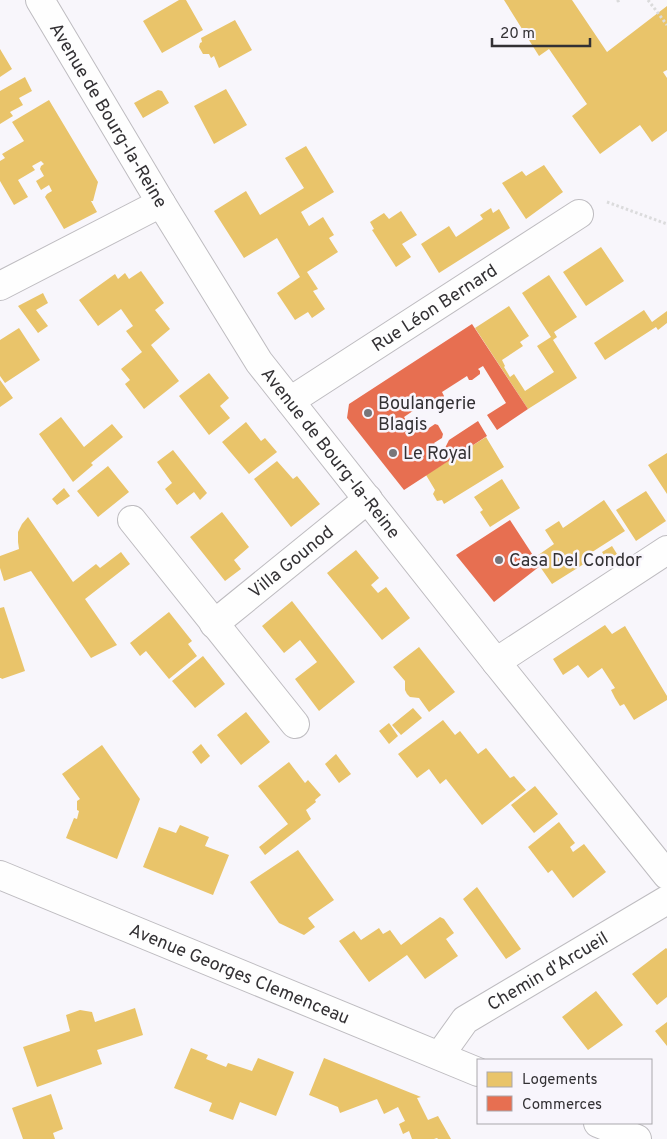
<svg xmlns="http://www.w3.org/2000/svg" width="667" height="1139" font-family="Overpass,sans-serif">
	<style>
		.homes { fill: #e9c46a }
		.shops { fill: #e76f51 }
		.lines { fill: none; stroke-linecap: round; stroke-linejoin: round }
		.street-casing { stroke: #bebcc0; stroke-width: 30 }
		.secondary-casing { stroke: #bebcc0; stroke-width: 30 }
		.path { stroke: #dbdbdc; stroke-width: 3; stroke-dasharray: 2.5 2.5; stroke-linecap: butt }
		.street { stroke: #fefefe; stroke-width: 28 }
		.secondary { stroke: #fefefe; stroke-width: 28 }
		.poi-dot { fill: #78767a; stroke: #f8f5fc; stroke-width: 2 }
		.labels { text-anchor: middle; stroke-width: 5; stroke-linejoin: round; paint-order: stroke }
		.street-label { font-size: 18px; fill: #333134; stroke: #f8f5fc }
		.poi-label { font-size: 18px; fill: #333134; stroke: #f8f5fc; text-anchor: start }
	</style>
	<rect width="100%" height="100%" fill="#f8f6fb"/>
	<!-- homes -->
	<path class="homes" d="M179,0H186L203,30L162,53L143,21Z
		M504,0H572L607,52L667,6V70L663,72L667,78V131L652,142L640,125L600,154L572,116L587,104L549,49L539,56Z
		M235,20L252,50L219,68L214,56L211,58L209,54H203L199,47L200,43L202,42L201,38Z
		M0,49L12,69L0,77Z
		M25,77L32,91L19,98L23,105L10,112L13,116L0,124V91Z
		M226,89L247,125L214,144L194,106Z
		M158,90L162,91L169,103L143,118L134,103Z
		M49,100L98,182L93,201H91L97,212L64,229L45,197L47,194L52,191L49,185L41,190L36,181L44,176L40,169L41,166L44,164L41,161L32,166L35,170L18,180L28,197L14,205L0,181V161L5,158L2,154L24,141L12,122Z
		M306,146L334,192L301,212L309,226L323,217L334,235L329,238L338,252L307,272L318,289L313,291L325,309L312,318L308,312L295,320L277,293L300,277L277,238L244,258L214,211L246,191L260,215L304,188L285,158Z
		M544,165L563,192L526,219L502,183L522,171L526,176Z
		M491,208L493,213L499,209L510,228L439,273L421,244L449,226L456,237L483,219L480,215Z
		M401,211L417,235L402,244L411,257L396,267L372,230L374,229L370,222L384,213L389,219Z
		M601,247L624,281L586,306L563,272Z
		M141,271L164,303L155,310L170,329L151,345L179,381L144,409L125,384L130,380L121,369L142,352L126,331L133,326L121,309L98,326L79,300L115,274L118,279L125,273L129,279Z
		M549,275L577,317L554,332L557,337L553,340L577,378L528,409L475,328L509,306L529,336L520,342L523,346L502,360L505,366L504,367L510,377L514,374L525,391L554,372L537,346L551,337L522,293Z
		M43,293L48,303L36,310L48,326L38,333L18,306Z
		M644,310L652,322L667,311V323L658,330L656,327L605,360L594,343Z
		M19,328L40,360L5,383L0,376V340Z
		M209,373L229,398L220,406L230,418L209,435L179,396Z
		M0,380L13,398L0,407Z
		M61,417L84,447L112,424L123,437L91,463L93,465L73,482L39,434Z
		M246,422L261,441L265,438L277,452L249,474L222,442Z
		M486,437L504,467L444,504L442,500L437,501L433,494L435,490L426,475Z
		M173,450L207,493L200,500L194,492L177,505L165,489L172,483L157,462Z
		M667,453V494L648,465Z
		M277,461L293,479L297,476L320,504L291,527L254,479Z
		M108,466L129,492L98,517L77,491Z
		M502,479L520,508L490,527L480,512L483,510L474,497Z
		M64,488L70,496L57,505L52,499Z
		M646,491L666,521L636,541L616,510Z
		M604,500L625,531L589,554V553L583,557L587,562L552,584L534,558L554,544L545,530L559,521L563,528Z
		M222,512L249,547L234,560L241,569L225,581L190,537Z
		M28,517L73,582L96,564L100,568L121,552L130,564L85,599L117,645L91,658L31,571L4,581L0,568V556L19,549L18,542V532L22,524Z
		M612,546L617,554L607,560L602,552Z
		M356,550L379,578L371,585L378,593L386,587L410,618L382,640L327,573Z
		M292,601L355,682L319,711L295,679L317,662L300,640L284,653L262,626Z
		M4,607L25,671L2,679L1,678H0V608Z
		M169,612L192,641L188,644L197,656L169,679L146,651L140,656L130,643Z
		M605,625L612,634L625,626L667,696V700L634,720L624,704L620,706L615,698L611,690L615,688L602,668L588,678L578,665L563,675L553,659Z
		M419,647L455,692L429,712L419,698L410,697L407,694L405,690V681L393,667Z
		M203,656L225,684L195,708L172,681Z
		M413,708L422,718L401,735L392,725Z
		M246,712L270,742L241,765L217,735Z
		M443,720L455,735L460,731L478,754L486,748L510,778L514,776L526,790L482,825L446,779L440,784L429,769L417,778L398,754Z
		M389,723L398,736L389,744L379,731Z
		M201,744L210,756L201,764L192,752Z
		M102,745L140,799L117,859L66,838L74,818L77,819L79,811L77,810V801L80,799L62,774Z
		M336,754L351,774L339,783L325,764Z
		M289,762L305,783L308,780L321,795L315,800L316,802L306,810L311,819L265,855L259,847L288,824L258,786Z
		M535,786L558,814L534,833L511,805Z
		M559,822L575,843L570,847L573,852L584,844L606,872L573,898L552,870L548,873L528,847Z
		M180,825L209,837L205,846L229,855L213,895L143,867L159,827L176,833Z
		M298,850L334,900L308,918L315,927L304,935L279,923L250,882Z
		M477,887L521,949L506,959L463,899Z
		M440,917L444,919L454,933L446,939L458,956L425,979L407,955L369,982L339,941L354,931L361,940L379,928L383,934L390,930L401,945Z
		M666,948L667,949V997L657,1005L632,974Z
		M596,991L623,1025L588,1050L562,1017Z
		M135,1008L143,1035L97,1050L102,1064L37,1087L23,1047L70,1031L66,1015L80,1010L92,1012L95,1022Z
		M667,1022V1046L655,1031Z
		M191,1048L208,1055L206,1059L226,1067L228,1063L252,1071L258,1058L294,1072L276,1116L240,1102L233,1120L209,1111L212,1103L174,1088Z
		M324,1058L421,1097L417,1098L428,1120L438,1116L451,1139H438L437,1138L434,1139H412L409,1131L403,1134L399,1124L405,1121L398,1107L384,1114L377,1099L340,1113L338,1107L309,1095Z
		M51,1094L63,1129L53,1133L55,1139H23L12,1108Z"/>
	<!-- shops -->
	<path class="shops" d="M472,324L528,409L497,430L487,415L506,403L483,366L478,369L480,371V374L472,380H469L467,376L442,392L444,396V399L437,403L435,402L432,398L404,417L412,430L421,424L426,430L435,424L438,425L443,434L442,438L434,443L442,454L449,440L478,421L487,436L404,490L347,418L349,404Z
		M510,520L540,566L494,602L456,555Z"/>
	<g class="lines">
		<!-- street casing -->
		<g class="street-casing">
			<g id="street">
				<path d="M0,286L161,203"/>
				<path id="s1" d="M290,401L579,214"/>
				<path d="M132,520L295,724"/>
				<path id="s2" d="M214,624L368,499"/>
				<path d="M496,662L667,550"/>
				<path id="s3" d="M440,1055L465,1020L667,900"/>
			</g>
		</g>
		<!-- secondary casing -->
		<g class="secondary-casing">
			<g id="secondary">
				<path id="s4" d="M40,0L161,203L259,362L496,662L667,875"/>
				<path id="s5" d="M0,875L478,1072"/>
				<path d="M598,1123L637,1139"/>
			</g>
		</g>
		<!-- path -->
		<path class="path" d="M618,0V1L620,0
			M648,0L667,25
			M607,202L667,224"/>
		<!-- street -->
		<use href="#street" class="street"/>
		<!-- secondary -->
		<use href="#secondary" class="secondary"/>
	</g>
	<!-- markers -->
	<g class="poi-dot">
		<circle cx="368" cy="413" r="5"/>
		<circle cx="393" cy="453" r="5"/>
		<circle cx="499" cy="560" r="5"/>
	</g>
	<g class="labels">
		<!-- street labels -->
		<g class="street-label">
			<text dy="6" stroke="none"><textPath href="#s4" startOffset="134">Avenue de Bourg-la-Reine</textPath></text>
			<text dy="6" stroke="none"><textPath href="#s1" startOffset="172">Rue Léon Bernard</textPath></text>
			<text dy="6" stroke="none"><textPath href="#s4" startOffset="539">Avenue de Bourg-la-Reine</textPath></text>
			<text dy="6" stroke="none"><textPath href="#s2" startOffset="99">Villa Gounod</textPath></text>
			<text dy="6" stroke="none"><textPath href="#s3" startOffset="139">Chemin d'Arcueil</textPath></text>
			<text dy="6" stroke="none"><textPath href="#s5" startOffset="259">Avenue Georges Clemenceau</textPath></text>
		</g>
		<!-- poi labels -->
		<g class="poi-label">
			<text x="378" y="409">Boulangerie<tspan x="378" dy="21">Blagis</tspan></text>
			<text x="403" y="459">Le Royal</text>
			<text x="509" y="566">Casa Del Condor</text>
		</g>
	</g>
	<!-- legend -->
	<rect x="477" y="1059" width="175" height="65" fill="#f8f5fc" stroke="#a9a7ac"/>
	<rect x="487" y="1072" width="25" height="15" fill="#e9c46a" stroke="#a9a7ac"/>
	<text x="522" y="1084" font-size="15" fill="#333134">Logements</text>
	<rect x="487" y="1096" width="25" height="15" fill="#e76f51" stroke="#a9a7ac"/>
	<text x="522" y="1109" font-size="15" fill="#333134">Commerces</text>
	<!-- scale -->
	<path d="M492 38v8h98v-8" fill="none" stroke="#333134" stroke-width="2.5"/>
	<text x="500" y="38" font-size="15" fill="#333134" stroke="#f8f5fc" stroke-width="4" paint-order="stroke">20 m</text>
</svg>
